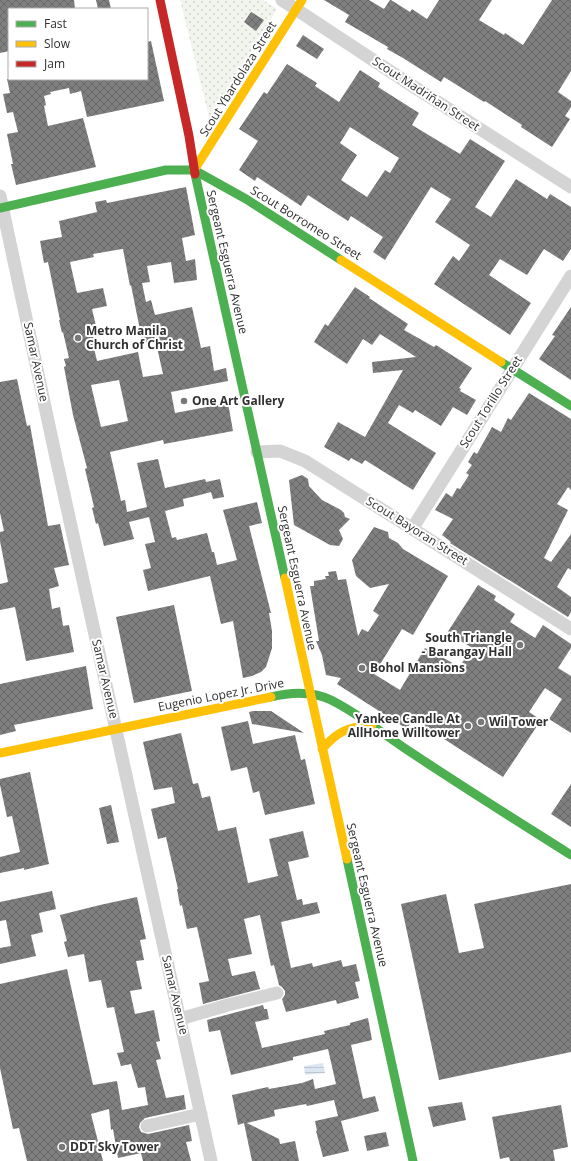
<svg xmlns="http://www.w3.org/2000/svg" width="571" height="1161" font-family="'Open Sans',sans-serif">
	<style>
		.grass { fill: url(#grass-dots) }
		.water { fill: url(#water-rules) }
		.building { fill: url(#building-cross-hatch); fill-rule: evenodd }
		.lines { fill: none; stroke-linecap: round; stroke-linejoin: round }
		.street { stroke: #d4d4d4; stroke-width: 13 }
		.fast { stroke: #4caf50; stroke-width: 9 }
		.slow { stroke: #ffc107; stroke-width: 9 }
		.jam { stroke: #c62828; stroke-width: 9 }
		.poi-dot { fill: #787878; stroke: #fff; stroke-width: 1.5 }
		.labels { text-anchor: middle; stroke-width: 4; stroke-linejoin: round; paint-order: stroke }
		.street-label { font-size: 12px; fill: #303030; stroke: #fff }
		.poi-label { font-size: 12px; font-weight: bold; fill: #303030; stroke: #fff; text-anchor: start }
	</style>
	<defs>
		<pattern id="grass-dots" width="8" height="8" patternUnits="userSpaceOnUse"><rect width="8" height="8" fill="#f1f5ed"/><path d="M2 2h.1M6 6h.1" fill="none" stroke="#cfd2cc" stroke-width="1.8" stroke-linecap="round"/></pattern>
		<pattern id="water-rules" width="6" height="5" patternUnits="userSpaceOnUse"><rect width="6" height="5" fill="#dbe6f2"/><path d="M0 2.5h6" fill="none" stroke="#bcc6d0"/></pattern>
		<pattern id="building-cross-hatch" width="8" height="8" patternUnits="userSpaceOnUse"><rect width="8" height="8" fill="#7f7f7f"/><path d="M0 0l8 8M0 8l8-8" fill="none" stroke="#686868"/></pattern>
	</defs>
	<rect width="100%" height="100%" fill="#fff"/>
	<!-- grass -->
	<path class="grass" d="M180,0H263L277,9L210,121Z"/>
	<!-- water -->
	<path class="water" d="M323,1063L325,1073L305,1075L304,1066Z"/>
	<!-- building -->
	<path class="building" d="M0,0H74L75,9H9V51L0,53Z
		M96,0H109L111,9H98Z
		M324,0H369L384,9L390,0H391L410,12L412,9L427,19L439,0H492L479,20L504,35L505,33L523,45L552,0H571V71L558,92L571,101V107L565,116L570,119L552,147L521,127L522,125L485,101L484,102L444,77L441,82L403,58L387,49L388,47L345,22L349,15Z
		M251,12L264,20L256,31L244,22Z
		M303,35L324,49L317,59L296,46Z
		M151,41L164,101L87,117L81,91L70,94L69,88L50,92L51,94L44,96L46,105L44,106L48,126L83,118L96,167L16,185L11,164H13L7,134L18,132L13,112L7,113L3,94L10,93L7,79H147V42Z
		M287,64L317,83L315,86L339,102L360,70L380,83L378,87L419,113L412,125L460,154L470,139L505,161L475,207L491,217L516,179L547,199L550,194L571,207V249L563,261L544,249L527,275L500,259L489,275L531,303L510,335L434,284L453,256L459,261L470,245L435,222L451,199L431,187L385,260L373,252L383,237L351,216L348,221L308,195L301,206L257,177L255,181L239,170L258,141L239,129L264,92L267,94ZM350,127L399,158L390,173L385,170L367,197L341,180L357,155L340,143Z
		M186,187L195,235L182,238L186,261L195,259L197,280L174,283L171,262L147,266L150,282L142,283L146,302L151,300L155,315L192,307L201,348L210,346L214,371L226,368L228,381L171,392L175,413L228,403L233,431L164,444L163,440L110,452L121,501L125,500L127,512L147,507L137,463L158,459L165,488L205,479L206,482L220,479L224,497L213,499L211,492L196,496L183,499L184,506L165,511L172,538L176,537L177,540L207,533L212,552H214L217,565L237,560L223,510L257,502L262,523L249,526L271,613H269L272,631V648L266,667L261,672L252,676L243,678L233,621L221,624L210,576L148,591L143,570L151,568L145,544L155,542L149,517L129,522L134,539L104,546L98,523L96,524L92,508L94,507L85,469L87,468L73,415L64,367L66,366L64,359L69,358L63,332L62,333L59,320H60L48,262L44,263L40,241L62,237L59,221L97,212L95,202L106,200L107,203ZM122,249H123L130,286L131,285L143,345L156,343L163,374L143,377L138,352L97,361L93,344H96L93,326H96L92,309L107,306L103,288L77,293L70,262L94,257L93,254ZM119,380L128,421L101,427L91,385Z
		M355,287L370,297L369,298L408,324L404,330L434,347L436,345L472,368L459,388L461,389L460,391L476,400L467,415L453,407L441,426L415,410L413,413L399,405L388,423L436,453L413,490L365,460L362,464L351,458L349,461L324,447L338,422L365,437L403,370L373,373L372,362L416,357L380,334L372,345L363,339L347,364L314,342L325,324L328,326Z
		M571,307V380L539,359L555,336L552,335Z
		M17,379L27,426L30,425L48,526L60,524L69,565L54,568L59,586L49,589L52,609L60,607L63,626L69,625L74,652L26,661L15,607L0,610V584L8,582L0,541V532L4,531L0,513V382Z
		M529,393L571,419V490L568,487L557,504L568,510L544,558L551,562L571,534V570L568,568L557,587L571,597V612L568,617L450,543L451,542L442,535L453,519L435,510L446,493L452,497L457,488L460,489L469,475L466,473L472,465L468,462L474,452L477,454L492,427L501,432L508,418L511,420Z
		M302,475L308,479L309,486L322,500L341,510L344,513L345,517L350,519L339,530L343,539L339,546L330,545L294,525L289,480Z
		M374,527L388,532L389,538L398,543L403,549L448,576L413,635L402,629L374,674L400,690L425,648L460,667L471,647L447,633L478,585L496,596L494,600L515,614L510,622L535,638L543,625L571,644V648L558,668L571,676V733L549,719L562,699L545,688L529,712L541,720L503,777L413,719L407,729L337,684L341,678L326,675L322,655L316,641H319L310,586H314V581L326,579L325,576H329L328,572L336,571L338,580L346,579L358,636L362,629L368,632L379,615L373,611L389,584L370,588L356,576L352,560Z
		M174,605L192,691L134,703L116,617Z
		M86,666L93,709L14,725L16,731L0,735V684Z
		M253,711H271L304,733L252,724L249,712Z
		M248,721L253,744L295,735L301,760L305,759L315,804L265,815L259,791L253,793L247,767L231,771L221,727Z
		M181,733L193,784L198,783L202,798L210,796L218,831L236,827L248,883L278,876L269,839L303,831L309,857L288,862L297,900L302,899L303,905L317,902L320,913L281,922L291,968L312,963L313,967L341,960L343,967L356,964L360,981L355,982L359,998L337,1004L336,1000L286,1012L282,999L285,995V991L282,987L279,985L274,965L271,966L260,915L244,919L252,954L228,959L232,976L255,971L260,989L203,1004L199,983L209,981L197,927L187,929L182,905L180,906L177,889H178L166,837L158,839L151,809L175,803L172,787L154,790L143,742Z
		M30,772L49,864L24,870V868L0,873V857L20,852L12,816L7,817L0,785V779Z
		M571,784V827L551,814Z
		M111,805L119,842L107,844L99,808Z
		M571,884V1052L439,1080L401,904L446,894L459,953L484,948L474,904Z
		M52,891L56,909L39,913L43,932L31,935L36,956L0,964V948L11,946L6,920L0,921V902Z
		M137,897L146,939L140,940L144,960L136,961L142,989L130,991L135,1014L154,1010L160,1041L156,1042L161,1059L156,1060L166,1098L184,1095L186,1109L145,1118L140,1123L139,1127L141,1132L148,1134L189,1125L192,1141L186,1142L191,1161H143L141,1153L118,1158L113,1129L111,1130L109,1109L91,1114L103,1161H27L19,1128L13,1129L0,1068V984L67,969L93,1085L117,1081L122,1110L148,1105L145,1087L138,1088L131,1064L121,1066L117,1053L124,1052L114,1007L107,1008L101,980L89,982L84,954L68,957L64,942L67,941L60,915L100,905Z
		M263,1005L264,1009H267L269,1019L255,1022L262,1048L325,1034L324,1031L350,1025V1023L368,1018L372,1040L351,1045L363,1099L375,1096L379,1111L341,1121L349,1151L323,1157L316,1131H317L315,1121L338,1116L334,1100L307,1106L306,1104L274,1110L275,1116L247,1123L279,1139L280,1144L295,1141L299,1161H252L244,1123L238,1125L232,1095L268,1087L269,1089L302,1083L313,1079L315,1089L336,1084L328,1049L293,1057V1060L231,1075L220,1030L209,1032L207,1020Z
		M462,1102L466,1120L433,1127L428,1107Z
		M561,1105L568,1147L553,1150L555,1161H510L509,1157L500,1159L492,1117Z
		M386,1132L389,1146L367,1151L364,1136Z"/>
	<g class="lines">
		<!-- street -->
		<path class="street" d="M282,0L411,85L571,187
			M0,196L56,458L211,1161
			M257,452L280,451L305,461L571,629
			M412,529L571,276
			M180,1019L228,1005L277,993
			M147,1126L201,1114"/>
		<!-- fast -->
		<path class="fast" d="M195,174L285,578
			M0,208L166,170H194L246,199L341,260
			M501,362L571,406
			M271,697C291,692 312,691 331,700C361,715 387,737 415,755C466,789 519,822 571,855
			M347,859L413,1161"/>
		<!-- slow -->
		<path class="slow" d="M194,170L302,0
			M341,260L501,362
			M285,578L347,859
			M322,749C339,730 347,728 372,725
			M0,753L271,697"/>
		<!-- jam -->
		<path class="jam" d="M160,0L189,136L195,174"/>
	</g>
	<!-- markers -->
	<g class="poi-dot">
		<circle cx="78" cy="338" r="4"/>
		<circle cx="184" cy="401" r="4"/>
		<circle cx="520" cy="645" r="4"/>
		<circle cx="362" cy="668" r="4"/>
		<circle cx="481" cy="722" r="4"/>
		<circle cx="468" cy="726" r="4"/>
		<circle cx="62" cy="1147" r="4"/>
	</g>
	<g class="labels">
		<!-- street labels -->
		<g class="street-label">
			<text transform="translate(238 79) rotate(-58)" y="4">Scout Ybardolaza Street</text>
			<text transform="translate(426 94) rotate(33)" y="4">Scout Madriñan Street</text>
			<text transform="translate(306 223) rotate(32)" y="4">Scout Borromeo Street</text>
			<text transform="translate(227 262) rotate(77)" y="4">Sergeant Esguerra Avenue</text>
			<text transform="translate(36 362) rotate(78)" y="4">Samar Avenue</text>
			<text transform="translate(491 402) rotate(-58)" y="4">Scout Torillo Street</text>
			<text transform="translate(417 531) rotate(32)" y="4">Scout Bayoran Street</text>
			<text transform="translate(297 578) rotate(78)" y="4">Sergeant Esguerra Avenue</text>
			<text transform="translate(105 679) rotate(77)" y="4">Samar Avenue</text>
			<text transform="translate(221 695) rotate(-11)" y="4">Eugenio Lopez Jr. Drive</text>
			<text transform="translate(367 895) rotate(77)" y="4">Sergeant Esguerra Avenue</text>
			<text transform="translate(175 995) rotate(77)" y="4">Samar Avenue</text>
		</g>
		<!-- poi labels -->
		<g class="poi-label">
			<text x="86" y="335">Metro Manila<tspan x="86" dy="14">Church of Christ</tspan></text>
			<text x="192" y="405">One Art Gallery</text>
			<text x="512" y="642" text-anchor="end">South Triangle<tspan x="512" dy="14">- Barangay Hall</tspan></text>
			<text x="370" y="672">Bohol Mansions</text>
			<text x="460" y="723" text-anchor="end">Yankee Candle At<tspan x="460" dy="14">AllHome Willtower</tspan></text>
			<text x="489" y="726">Wil Tower</text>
			<text x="70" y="1151">DDT Sky Tower</text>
		</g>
	</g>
	<!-- legend -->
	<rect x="8" y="8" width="140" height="72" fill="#ffffff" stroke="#acacac"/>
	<rect x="16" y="21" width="20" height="6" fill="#4caf50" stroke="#acacac"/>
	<text x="44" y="28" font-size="12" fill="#303030">Fast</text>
	<rect x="16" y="41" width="20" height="6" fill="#ffc107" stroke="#acacac"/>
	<text x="44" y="48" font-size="12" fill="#303030">Slow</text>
	<rect x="16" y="61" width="20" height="6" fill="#c62828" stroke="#acacac"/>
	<text x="44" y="68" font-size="12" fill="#303030">Jam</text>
</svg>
